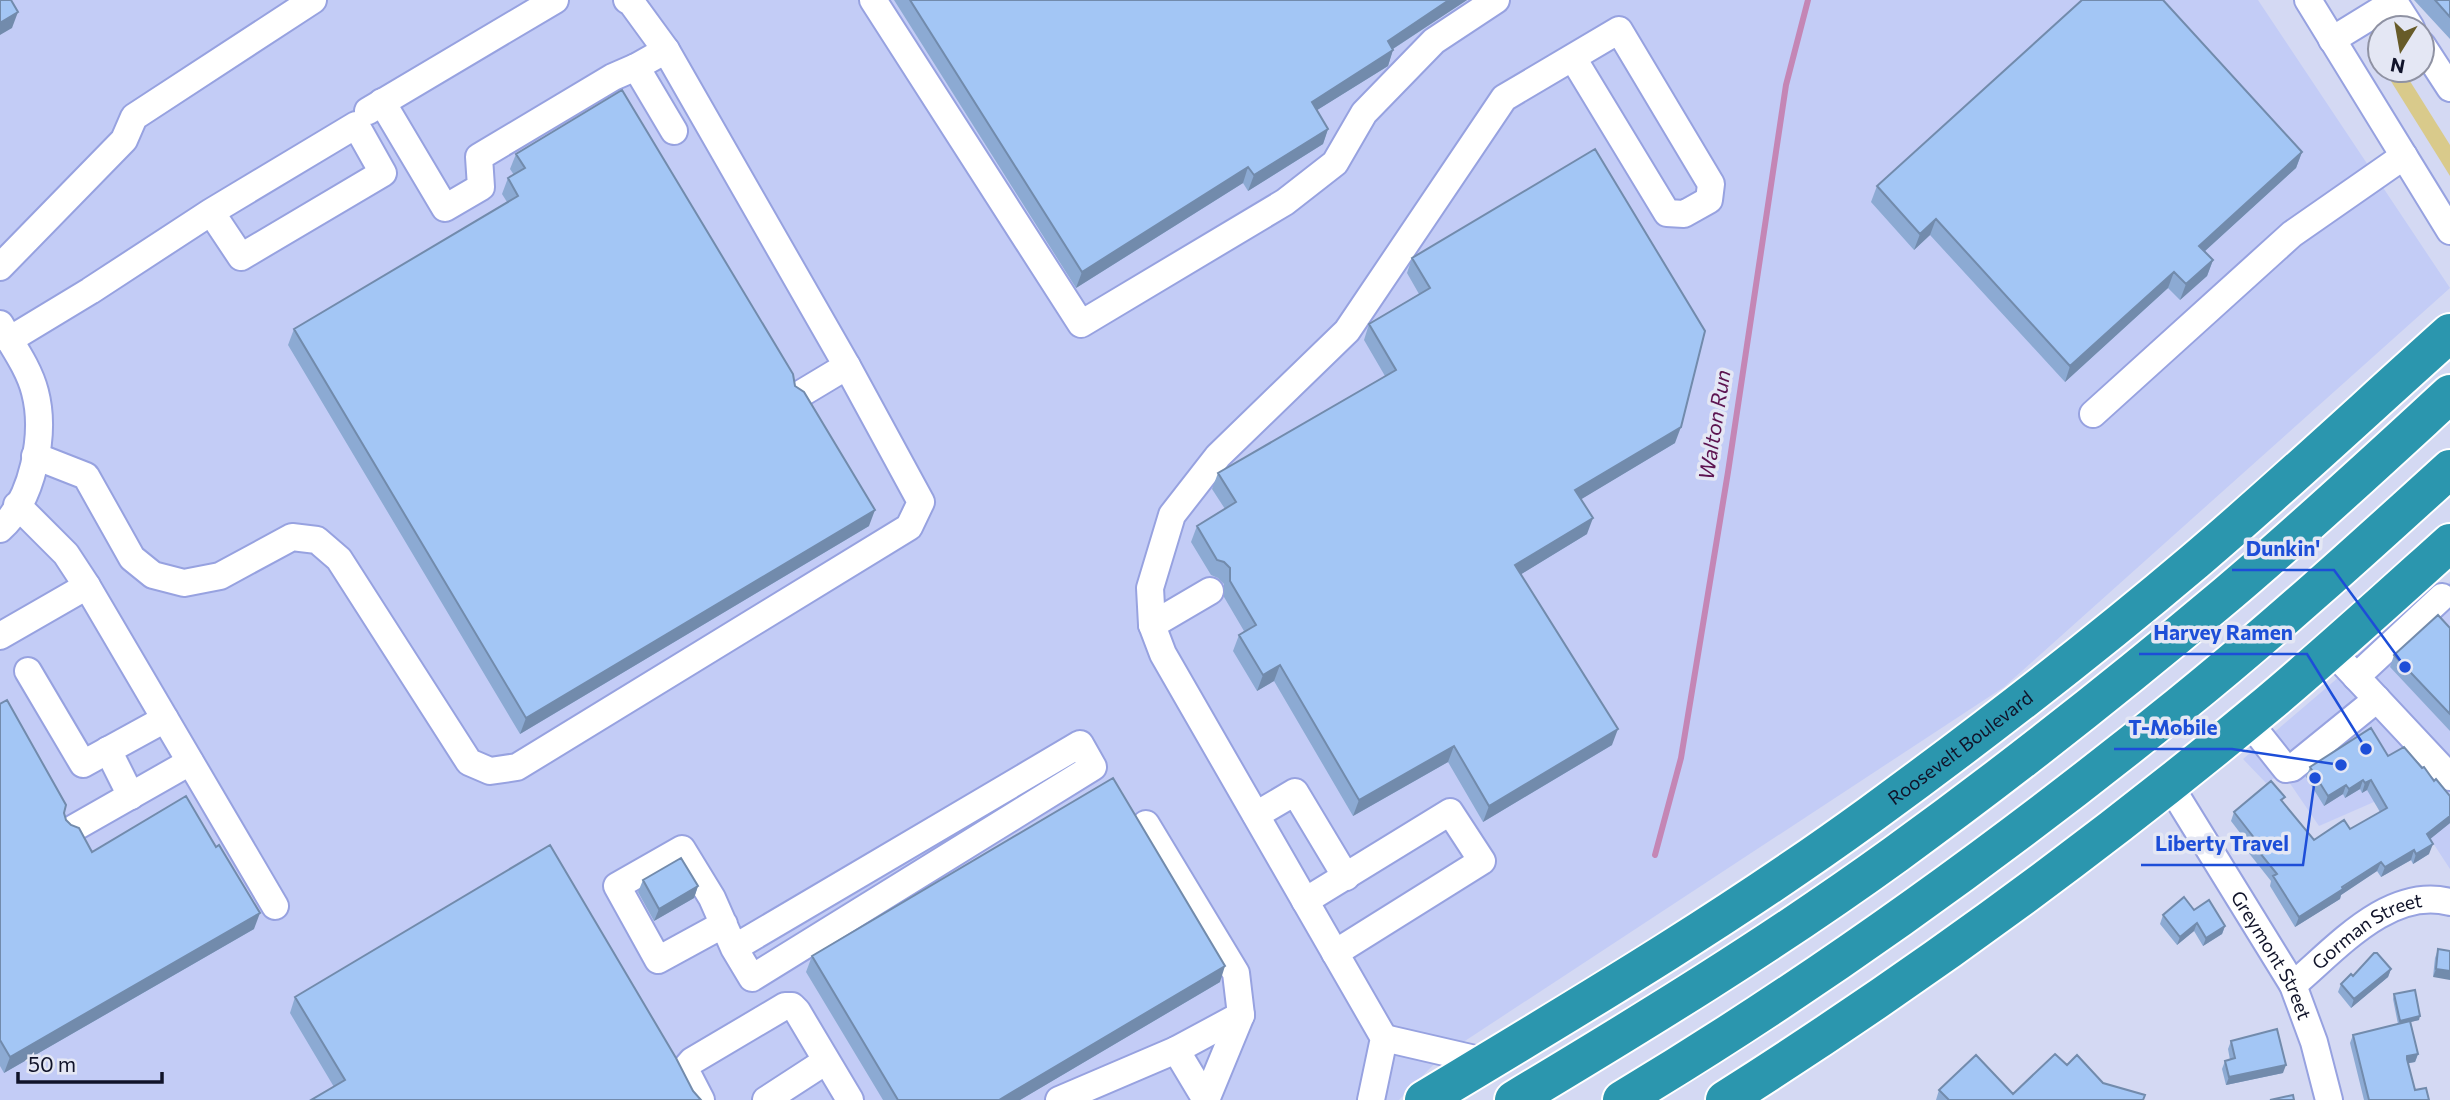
<svg xmlns="http://www.w3.org/2000/svg" width="2450" height="1100" font-family="Commissioner,sans-serif">
	<style>
		.built { fill: #c3ccf6 }
		.green { fill: #d9ca8b }
		.lines { fill: none; stroke-linecap: round; stroke-linejoin: round }
		.stream { stroke: #c486b5; stroke-width: 6 }
		.minor-casing { stroke: #97a2e0; stroke-width: 30 }
		.highway-casing { stroke: #fff; stroke-width: 42 }
		.minor { stroke: #fff; stroke-width: 26 }
		.highway { stroke: #2b96ae; stroke-width: 38 }
		.wall { fill: #8caad3 }
		.shaded-wall { fill: #728bac }
		.building { fill: #a3c6f5; stroke: #728bac; stroke-width: 2 }
		.labels { text-anchor: middle; stroke-width: 7; stroke-linejoin: round; paint-order: stroke }
		.street-label { font-size: 19px; fill: #101329; stroke: #e4e7f4 }
		.water-label { font-size: 21px; font-style: italic; fill: #5d1350; stroke: #e4e7f4 }
		.leader { fill: none; stroke: #1d4ed8; stroke-width: 2.5 }
		.callout-dot { fill: #1d4ed8; stroke: #e4e7f4; stroke-width: 2.5 }
		.callout-label { font-size: 21px; text-anchor: middle; font-weight: bold; fill: #1d4ed8; stroke: #e4e7f4; stroke-width: 7; stroke-linejoin: round; paint-order: stroke }
	</style>
	<rect width="100%" height="100%" fill="#d4d9f3"/>
	<!-- built -->
	<path class="built" d="M0,0H2258L2450,288L2004,687L1442,1056L1399,1100H0Z
		M2450,582V869L2399,791L2319,826L2283,773L2266,783L2243,759Z"/>
	<!-- green -->
	<path class="green" d="M2384,70H2403L2450,145V176Z"/>
	<g class="lines">
		<!-- stream -->
		<path class="stream" d="M1655,855L1681,758L1728,472L1786,85L1808,0"/>
		<!-- minor casing -->
		<g class="minor-casing">
			<g id="minor">
				<path d="M627,0L631,2L666,50L847,366L802,393"/>
				<path d="M873,0L1081,324L1285,202L1335,163L1364,113L1434,41L1496,0"/>
				<path d="M2308,0L2450,231"/>
				<path d="M2393,0L2411,28"/>
				<path d="M2332,40L2394,2"/>
				<path d="M2422,45L2450,88"/>
				<path d="M636,67L674,131"/>
				<path d="M382,102L445,208L481,187L479,157L613,77L636,67L666,50"/>
				<path d="M368,111L555,0"/>
				<path d="M0,267L124,140L134,117L313,0"/>
				<path d="M0,324C12,345 29,368 35,392C46,434 33,500 0,529"/>
				<path d="M9,340L90,291L211,212L356,125L383,173L241,257L211,212"/>
				<path d="M2093,414L2292,234L2404,156"/>
				<path d="M35,456L86,476L132,558L153,575L184,583L220,576L292,537L317,540L339,559L469,762L490,771L517,767L909,527L921,502L847,366"/>
				<path d="M87,586L275,906"/>
				<path d="M1152,625L1210,591"/>
				<path d="M0,636L87,586L66,554L17,505"/>
				<path d="M2331,650L2450,777"/>
				<path d="M28,671L83,764L165,719"/>
				<path d="M2356,677L2442,597"/>
				<path d="M2244,716L2286,769L2292,768L2377,699"/>
				<path d="M108,750L131,796"/>
				<path id="s1" d="M2169,784L2293,985L2314,1042L2329,1100"/>
				<path d="M1256,815L1295,792L1346,877"/>
				<path d="M1146,824L1236,973L1241,1015L1176,1050"/>
				<path d="M74,828L190,762"/>
				<path d="M1305,901L1450,812L1482,861L1335,953"/>
				<path d="M724,924L658,960L617,886L682,849L712,898L734,948L752,978L1093,767L1080,744L734,948"/>
				<path id="s2" d="M2293,985C2336,949 2389,886 2450,902"/>
				<path d="M1384,1038L1488,1062"/>
				<path d="M701,1100L685,1069L692,1061L785,1006H792L797,1011L850,1100"/>
				<path d="M766,1100L826,1061"/>
				<path d="M1059,1100L1176,1050L1206,1100"/>
				<path d="M1206,1100L1241,1015"/>
				<path d="M1371,1100L1384,1038L1163,654L1152,625L1150,588L1172,515L1218,456L1347,331L1504,98L1619,30L1711,184L1709,200L1684,214L1667,213L1573,58"/>
			</g>
		</g>
		<!-- highway casing -->
		<g class="highway-casing">
			<g id="highway">
				<path id="s3" d="M1424,1100C1575,1009 1727,919 1870,815C1981,734 2090,650 2195,561C2282,487 2365,409 2450,333"/>
				<path d="M1514,1100C1644,1022 1773,943 1896,854C2009,772 2119,685 2226,595C2303,530 2376,462 2450,394"/>
				<path d="M1622,1100C1817,983 2002,849 2179,706C2273,630 2361,550 2450,469"/>
				<path d="M1725,1100C1914,980 2095,848 2268,704C2330,652 2390,597 2450,543"/>
			</g>
		</g>
		<!-- minor -->
		<use href="#minor" class="minor"/>
		<!-- highway -->
		<use href="#highway" class="highway"/>
	</g>
	<!-- wall -->
	<path class="wall" d="M894,0H1467L1393,49L1388,66L1317,110L1328,129L1323,144L1248,191L1243,183L1076,288Z
		M2414,0H2450V39Z
		M2302,152L2296,168L2205,251L2213,260L2207,276L2180,300L2168,288L2065,382L1930,235L1914,250L1871,202L1877,186Z
		M516,154L795,386L869,526L520,734L288,345L294,329L507,202L502,194L508,178L514,175L510,169Z
		M1412,258L1675,443L1581,499L1587,534L1521,574L1612,745L1483,822L1448,762L1353,816L1274,681L1257,691L1233,651L1239,635L1244,631L1224,597V584L1218,578L1211,575L1191,542L1197,526L1225,509L1212,489L1218,473L1385,376L1364,340L1369,324L1419,294L1407,273Z
		M2450,628V731L2390,667L2394,655Z
		M0,704L64,813L66,820L92,852L254,929L4,1073L0,1066Z
		M2388,756L2450,823L2430,839L2429,854L2413,864L2411,860L2381,877L2377,871L2341,895L2340,899L2295,927L2270,886L2271,881L2248,852L2250,846L2231,821L2234,812L2283,802L2314,840L2350,829L2380,812L2367,790L2362,793L2360,789L2345,798L2343,794L2324,806L2306,777L2310,767Z
		M643,880L698,886L694,898L654,921L638,892Z
		M2194,910L2225,926L2222,934L2203,946L2194,931L2177,945L2160,924L2163,915Z
		M2438,949L2450,951L2433,977L2435,958Z
		M812,956L1220,982L1020,1100H883L806,972Z
		M2391,969L2388,977L2351,1008L2338,992L2341,984L2353,976Z
		M2394,994L2419,1020L2410,1022L2418,1054L2415,1062L2408,1063L2415,1090L2429,1100H2364L2350,1043L2353,1035L2398,1024L2393,999Z
		M295,997L693,1091L334,1087L290,1013Z
		M2231,1041L2283,1073L2226,1085L2222,1069L2225,1061L2230,1060L2228,1049Z
		M2067,1065L2103,1083L2143,1100H1936L1939,1090L2013,1094Z"/>
	<!-- shaded-wall -->
	<path class="shaded-wall" d="M1449,0H1467L1382,56L1388,41Z
		M18,12L12,28L0,35V23Z
		M1393,50L1388,66L1306,117L1312,102Z
		M1328,129L1323,144L1248,191L1254,175Z
		M2302,152L2296,168L2194,261L2199,246Z
		M1248,167L1243,183L1076,288L1082,272Z
		M1936,219L1930,235L1914,250L1920,234Z
		M2213,260L2207,276L2180,300L2186,284Z
		M2174,272L2168,288L2065,382L2070,366Z
		M1681,427L1675,443L1570,506L1575,490Z
		M875,510L869,526L520,734L526,718Z
		M1593,518L1587,534L1510,581L1515,565Z
		M1280,665L1274,681L1257,691L1263,675Z
		M1618,729L1612,745L1483,822L1489,806Z
		M1454,746L1448,762L1353,816L1359,800Z
		M2363,780L2360,789L2345,798L2349,789Z
		M2371,780L2367,790L2362,793L2365,783Z
		M2346,785L2343,794L2324,806L2328,796Z
		M2450,816V823L2424,844L2427,834Z
		M2433,844L2429,854L2413,864L2416,854Z
		M2414,850L2411,860L2381,877L2385,867Z
		M2381,862L2377,871L2341,895L2340,899L2295,927L2299,917Z
		M698,886L694,898L654,921L659,909Z
		M260,913L254,929L4,1073L10,1057Z
		M2197,923L2194,931L2177,945L2180,937Z
		M2225,926L2222,934L2203,946L2206,938Z
		M1225,966L1220,982L1020,1100H999Z
		M2391,969L2388,977L2351,1008L2354,999Z
		M2436,969L2450,971V980L2433,977Z
		M2420,1016L2419,1020L2399,1025L2400,1021Z
		M2418,1054L2415,1062L2404,1064L2407,1056Z
		M2286,1065L2283,1073L2226,1085L2229,1077Z"/>
	<!-- building -->
	<path class="building" d="M0,0H11L18,12L0,23Z
		M910,0H1449L1388,41L1393,50L1312,102L1328,129L1254,175L1248,167L1082,272Z
		M2082,0H2163L2302,152L2199,246L2213,260L2186,284L2174,272L2070,366L1936,219L1920,234L1877,186Z
		M2435,0H2450V17Z
		M622,90L793,374L795,386L804,392L875,510L526,718L294,329L518,196L508,178L525,168L516,154Z
		M1595,149L1705,331L1681,427L1575,490L1593,518L1515,565L1618,729L1489,806L1454,746L1359,800L1280,665L1263,675L1239,635L1256,625L1230,581V568L1224,562L1217,560L1197,526L1236,502L1218,473L1396,370L1369,324L1430,288L1412,258Z
		M2438,615L2450,628V714L2394,655Z
		M7,700L66,805L64,813L66,820L71,825L79,828L92,852L186,796L216,847L219,845L260,913L10,1057L0,1040V704Z
		M2371,728L2388,756L2404,747L2422,768L2424,767L2434,781L2436,779L2450,796V816L2427,834L2433,844L2416,854L2414,850L2385,867L2381,862L2342,887L2343,889L2299,917L2273,876L2277,874L2251,842L2255,839L2234,812L2271,781L2285,797L2281,800L2314,840L2344,820L2350,829L2387,808L2371,780L2365,783L2363,780L2349,789L2346,785L2328,796L2310,767Z
		M1113,778L1225,966L999,1100H898L812,956Z
		M550,845L676,1058L693,1091L701,1100H311L345,1080L295,997Z
		M681,858L698,886L659,909L643,880Z
		M2184,897L2194,910L2209,900L2225,926L2206,938L2197,923L2180,937L2163,915Z
		M2438,949L2450,951V971L2436,969Z
		M2374,953H2377L2391,969L2354,999L2341,984L2351,974L2353,976Z
		M2415,990L2420,1016L2400,1021L2394,994Z
		M2410,1021L2418,1054L2407,1056V1059L2415,1090L2426,1088L2429,1100H2369L2353,1035Z
		M2277,1029L2286,1065L2229,1077L2225,1061L2235,1058L2231,1041Z
		M2055,1054L2067,1065L2077,1055L2103,1083L2145,1095L2143,1100H1949L1939,1090L1976,1055L2013,1094Z
		M2293,1095L2294,1100H2270Z"/>
	<g class="labels">
		<!-- street labels -->
		<g class="street-label">
			<text dy="7" stroke="none"><textPath href="#s3" startOffset="642">Roosevelt Boulevard</textPath></text>
			<text dy="7" stroke="none"><textPath href="#s2" startOffset="93">Gorman Street</textPath></text>
			<text dy="7" stroke="none"><textPath href="#s1" startOffset="200">Greymont Street</textPath></text>
		</g>
		<!-- water labels -->
		<g class="water-label">
			<text transform="translate(1715 425) rotate(-81)" y="7">Walton Run</text>
		</g>
	</g>
	<!-- callouts -->
	<path class="leader" d="M2405 667L2334 570H2232M2366 749L2307 654H2139M2341 765L2232 749H2114M2315 778L2303 865H2141"/>
	<g class="callout-dot">
		<circle cx="2405" cy="667" r="7"/>
		<circle cx="2366" cy="749" r="7"/>
		<circle cx="2341" cy="765" r="7"/>
		<circle cx="2315" cy="778" r="7"/>
	</g>
	<g class="callout-label">
		<text x="2283" y="556">Dunkin'</text>
		<text x="2223" y="640">Harvey Ramen</text>
		<text x="2173" y="735">T-Mobile</text>
		<text x="2222" y="851">Liberty Travel</text>
	</g>
	<!-- north arrow -->
	<g transform="translate(2401 49) rotate(191)"><circle r="33" fill="#e4e7f4" stroke="#8f92a3" stroke-width="2"/>
	<path d="M0-5L12 26L0 18L-12 26Z" fill="#675b28"/>
	<text y="-10" font-size="19" font-weight="bold" text-anchor="middle" fill="#101329">N</text>
	</g>
	<!-- scale -->
	<path d="M18 1072v10h144v-10" fill="none" stroke="#101329" stroke-width="3.5"/>
	<text x="28" y="1072" font-size="21" fill="#101329" stroke="#e4e7f4" stroke-width="5" paint-order="stroke">50 m</text>
</svg>
